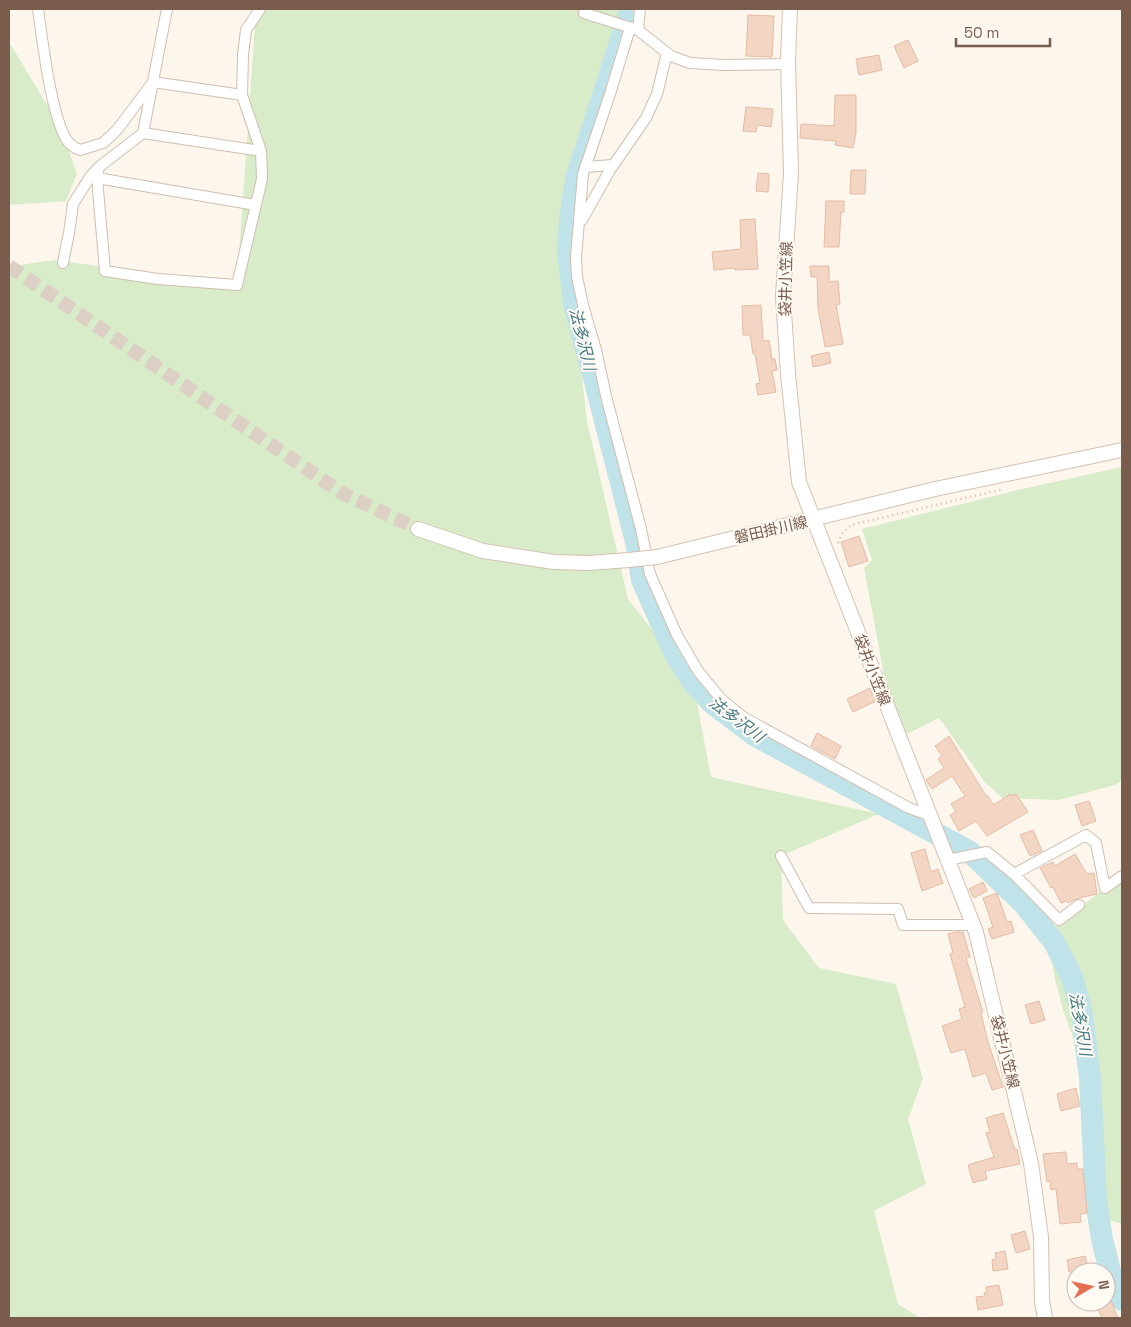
<svg xmlns="http://www.w3.org/2000/svg" width="1131" height="1327" font-family="'Space Grotesk','Noto Sans JP',sans-serif">
	<style>
		.green { fill: #d8ecc9 }
		.lines { fill: none; stroke-linecap: round; stroke-linejoin: round }
		.river { stroke: #bfe3e8; stroke-width: 22 }
		.building { fill: #f3d5c3; stroke: #e6bba3 }
		.secondary-tunnel { stroke: #dcd0c4; stroke-width: 14; stroke-dasharray: 14 7; stroke-linecap: butt }
		.street-casing { stroke: #d1beb0; stroke-width: 12 }
		.secondary-casing { stroke: #d6c0b0; stroke-width: 16 }
		.path { stroke: #d9b8a5; stroke-width: 2.5; stroke-dasharray: 1 4; stroke-linecap: butt }
		.street { stroke: #fff; stroke-width: 10 }
		.secondary { stroke: #fff; stroke-width: 14 }
		.secondary-bridge-casing { stroke: #d6c0b0; stroke-width: 16; stroke-linecap: butt }
		.secondary-bridge { stroke: #fff; stroke-width: 14 }
		.labels { text-anchor: middle; stroke-width: 4; stroke-linejoin: round; paint-order: stroke }
		.street-label { font-size: 15px; fill: #7a5c4d; stroke: #fffaf3 }
		.water-label { font-size: 16px; font-style: italic; fill: #437c86; stroke: #fffaf3 }
	</style>
	<rect width="100%" height="100%" fill="#fdf6ec"/>
	<!-- green -->
	<path class="green" d="M256,9H633L583,174L572,292L587,421L628,599L693,682L711,777L879,814L781,856L783,920L819,968L896,984L923,1079L908,1119L926,1184L874,1211L898,1304L920,1318H9V265L13,266L54,260L237,285Z
		M9,42L61,128L77,174L66,201L9,205Z
		M1122,467V780L1115,785L1059,800L1002,798L985,782L939,718L905,735L884,675L864,568L872,560L862,529L1018,490Z
		M1122,874V1224L1106,1219L1095,1082L1074,1040L1063,1010L1055,979L1047,938L1056,927Z"/>
	<g class="lines">
		<!-- river -->
		<path class="river" d="M631,9L576,179L570,219L568,252L574,304L592,370L636,542L642,580L674,652L693,682L712,703L754,735L970,852L1023,903L1054,942L1072,977L1081,1009L1090,1078L1096,1201L1102,1239L1111,1275L1122,1300"/>
	</g>
	<!-- building -->
	<path class="building" d="M748,15L774,16L772,57L746,56Z
		M908,40L918,61L904,68L894,46Z
		M879,55L882,70L859,75L856,59Z
		M835,95H856V133L853,148L835,145L836,141L800,138L801,124L834,126Z
		M746,107L773,109L771,127L757,125L756,132L743,131Z
		M851,170H866L865,194H850Z
		M758,173L769,174L768,192L756,191Z
		M826,201H844V212H841L839,247H824Z
		M755,219L758,269L735,270V268L714,270L712,252L741,249L740,220Z
		M810,266H829V282L838,281L840,304L836,305L843,344L825,347L818,308L817,277H811Z
		M761,305L763,341L769,340L772,359H775L777,370L772,371L776,392L758,395L756,384L760,383L755,354H753L750,335H743L742,306Z
		M829,352L831,363L813,367L811,356Z
		M859,536L868,561L849,567L841,542Z
		M870,688L876,701L853,712L847,699Z
		M817,733L841,746L835,759L811,746Z
		M949,736L986,796L987,795L994,805L1010,794L1012,796L1016,794L1028,812L987,836L976,821L959,831L950,815L956,812L951,804L965,796L952,776L932,789L926,780L944,768L938,759L942,756L935,746Z
		M1089,801L1096,821L1082,826L1075,805Z
		M1033,830L1042,851L1030,856L1020,835Z
		M925,849L931,872L938,869L943,883L922,891L911,853Z
		M1075,854L1087,874L1094,873L1097,894L1079,898L1068,903L1066,901L1061,903L1053,887L1051,888L1040,868L1053,862L1055,866Z
		M983,882L987,891L974,898L969,889Z
		M997,893L1007,922L1011,921L1014,932L992,939L988,929L993,927L983,898Z
		M956,932H963L970,957L966,958L983,1012L981,1013L988,1042L1003,1087L992,1090L986,1073L973,1077L965,1049L951,1053L942,1026L962,1019L959,1009L965,1007L950,954L953,953L948,934Z
		M1039,1001L1045,1020L1031,1024L1025,1005Z
		M1076,1088L1080,1106L1061,1111L1057,1094Z
		M1003,1113L1015,1150L1017,1149L1020,1164L985,1171L987,1179L973,1183L968,1165L994,1157L986,1133L990,1132L986,1118Z
		M1066,1152L1067,1164L1077,1163V1169H1083L1087,1213L1080,1214L1081,1222L1060,1224L1056,1189L1051,1190L1050,1181L1047,1182L1043,1154Z
		M1025,1231L1030,1249L1016,1253L1011,1235Z
		M1005,1251L1008,1269L993,1271L992,1260L996,1259L995,1253Z
		M1085,1256L1089,1272H1069L1067,1260Z
		M999,1285L1003,1305L978,1310L976,1297L985,1296L984,1293H987L986,1287Z
		M1110,1298L1118,1318H1102L1096,1304L1106,1302V1300Z"/>
	<g class="lines">
		<!-- secondary-tunnel -->
		<path class="secondary-tunnel" d="M9,266L342,493L418,529"/>
		<!-- street casing -->
		<g class="street-casing">
			<path id="street" d="M38,9C42,37 52,126 70,144C73,147 77,149 80,150L103,143L117,130L153,82L242,95
				M584,13L638,30L671,56L690,63L724,65L788,64
				M630,28L610,94L583,174L576,257L577,277L584,309L596,350L607,400L641,529L650,574L677,635L698,671L722,700L743,717L909,808L929,815
				M638,30L640,9
				M143,133L261,151
				M99,167L97,178L105,271L158,279L237,285L262,179L261,151L242,95L243,55L246,30L260,9
				M585,167L613,165
				M97,178L256,205
				M582,220L610,170L646,118L657,94L667,53
				M63,263L69,233L73,204L90,177L99,167L143,133L167,9
				M781,856L809,908L898,909L903,925H973
				M948,860L987,852L1014,874L1059,920L1079,905
				M1014,874L1086,835L1096,843L1105,888L1122,876"/>
		</g>
		<!-- secondary casing -->
		<g class="secondary-casing">
			<path id="secondary" d="M790,9L788,61L791,173L783,296L788,374L799,482L976,932L1031,1163L1041,1237L1042,1301L1045,1318
				M418,529L483,551L554,562L588,563L629,560
				M657,557L935,489L1122,450"/>
		</g>
		<!-- path -->
		<path class="path" d="M838,543L842,534L851,525L1004,489"/>
		<!-- street -->
		<use href="#street" class="street"/>
		<!-- secondary -->
		<use href="#secondary" class="secondary"/>
		<!-- secondary-bridge casing -->
		<g class="secondary-bridge-casing">
			<path id="secondary-bridge" d="M629,560L657,557"/>
		</g>
		<!-- secondary-bridge -->
		<use href="#secondary-bridge" class="secondary-bridge"/>
	</g>
	<g class="labels">
		<!-- street labels -->
		<g class="street-label">
			<text transform="translate(786 279) rotate(-89)" y="5">袋井小笠線</text>
			<text transform="translate(771 530) rotate(-13)" y="5">磐田掛川線</text>
			<text transform="translate(872 670) rotate(69)" y="5">袋井小笠線</text>
			<text transform="translate(1005 1052) rotate(76)" y="5">袋井小笠線</text>
		</g>
		<!-- water labels -->
		<g class="water-label">
			<text transform="translate(583 339) rotate(76)" y="6">法多沢川</text>
			<text transform="translate(737 719) rotate(37)" y="6">法多沢川</text>
			<text transform="translate(1081 1024) rotate(80)" y="6">法多沢川</text>
		</g>
	</g>
	<!-- border -->
	<rect width="1131" height="1327" fill="none" stroke="#7a5c4d" stroke-width="20"/>
	<!-- north arrow -->
	<g transform="translate(1091 1287) rotate(81)"><circle r="24" fill="#fffaf3" stroke="#cabbb1"/>
	<path d="M0-4L9 19L0 12L-9 19Z" fill="#e76f51"/>
	<text y="-8" font-size="14" font-weight="bold" text-anchor="middle" fill="#7a5c4d">N</text>
	</g>
	<!-- scale -->
	<path d="M956 38v8h94v-8" fill="none" stroke="#7a5c4d" stroke-width="2.5"/>
	<text x="964" y="38" font-size="15" fill="#7a5c4d" stroke="#fffaf3" stroke-width="4" paint-order="stroke">50 m</text>
</svg>
